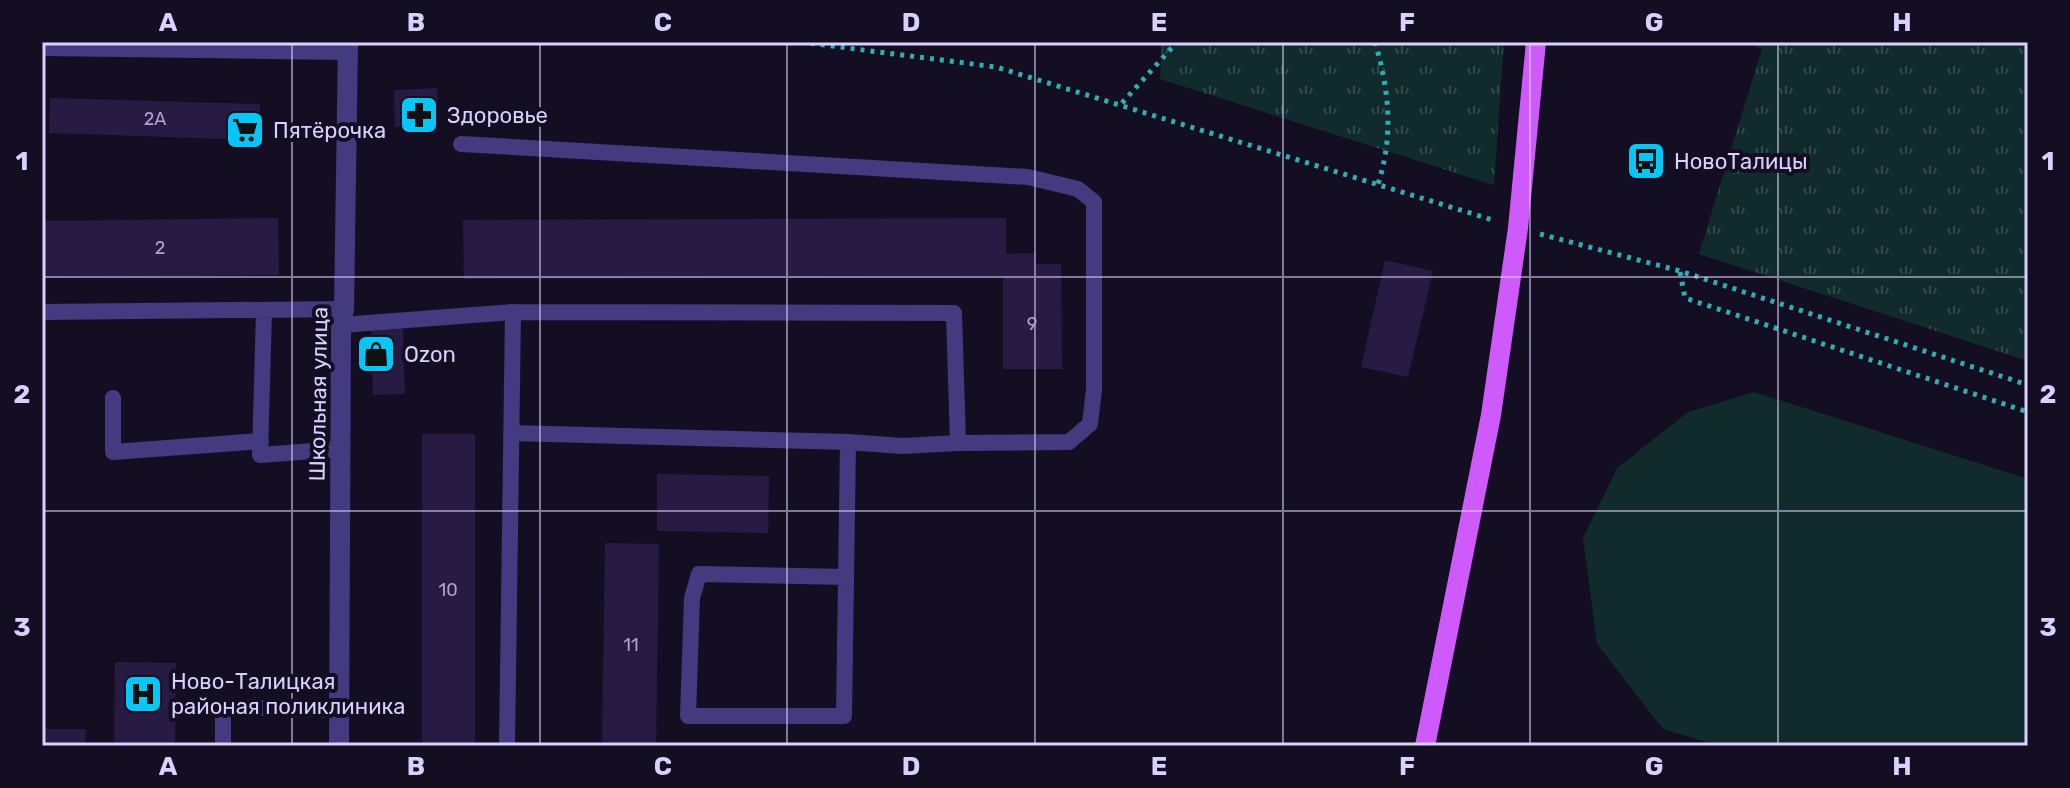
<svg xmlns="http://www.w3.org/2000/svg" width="2070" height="788" font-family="Rubik,sans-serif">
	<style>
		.grass { fill: url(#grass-tufts) }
		.pitch { fill: #112a2c }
		.building { fill: #271b43 }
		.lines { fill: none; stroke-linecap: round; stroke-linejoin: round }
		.path { stroke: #31adb1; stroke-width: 5; stroke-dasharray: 4 6; stroke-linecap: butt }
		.service { stroke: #443a80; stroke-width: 16 }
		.minor { stroke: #443a80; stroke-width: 20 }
		.primary { stroke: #ce5afb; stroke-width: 20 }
		.grid { fill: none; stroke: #dad0fe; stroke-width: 2; stroke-opacity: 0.55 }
		.labels { text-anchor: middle; stroke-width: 8; stroke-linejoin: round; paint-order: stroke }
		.number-label { font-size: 18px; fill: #ada3cf }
		.poi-label { font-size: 22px; fill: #dad0fe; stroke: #140e22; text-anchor: start }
		.street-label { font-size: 22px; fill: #dad0fe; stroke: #140e22 }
		.neatline { fill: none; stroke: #dad0fe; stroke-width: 3 }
		.grid-label { font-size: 26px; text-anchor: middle; font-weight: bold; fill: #dad0fe }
	</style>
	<defs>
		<pattern id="grass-tufts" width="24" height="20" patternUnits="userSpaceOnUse" patternTransform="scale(2)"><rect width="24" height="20" fill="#112a2c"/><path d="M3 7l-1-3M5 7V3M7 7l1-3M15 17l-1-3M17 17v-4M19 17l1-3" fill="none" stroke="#33484c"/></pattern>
	</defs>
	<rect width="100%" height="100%" fill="#140e22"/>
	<!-- grass -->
	<path class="grass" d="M1162,42H1504L1494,185L1160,79Z
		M1745,42H2028V361L1699,254L1762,49Z"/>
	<!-- pitch -->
	<path class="pitch" d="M1754,392L2028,479V746H1719L1663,729L1597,644L1583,538L1617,468L1688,412Z"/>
	<!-- building -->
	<path class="building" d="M437,88L438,125L395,127L394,90Z
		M50,98L260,104L259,140L49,133Z
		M278,218L279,275L42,278V221Z
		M1006,218V254L1036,253V264H1061L1062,369H1003V277L464,279L463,220Z
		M1385,260L1433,271L1408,377L1361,367Z
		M403,324L405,394L373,395L371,325Z
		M422,434H475V746H422Z
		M657,474L769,476L768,533L657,531Z
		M605,543L659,544L656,746H602Z
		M115,662L176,663L175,746H114Z
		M43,729H86L85,746H43Z"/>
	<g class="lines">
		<!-- path -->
		<path class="path" d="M801,42L996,67L1496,221
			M1375,42C1389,90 1394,135 1378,184
			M1122,103L1177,42
			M1540,234L1680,271L2028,385
			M1680,272L1685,298L2028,412"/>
		<!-- service -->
		<path class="service" d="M264,310L260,455L340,449
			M42,312L344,309
			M341,325L513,312L954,313L958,443L1069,442L1090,424L1094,389V202L1078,189L1028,177L461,144
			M113,398V452L261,441
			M511,433L848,442L844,716H688L692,598L699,574L846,577
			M848,442L902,446L958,443
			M223,746V707L339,710
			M507,746L513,312"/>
		<!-- minor -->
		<path class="minor" d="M42,46L347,50
			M339,746L341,325L344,309L348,42"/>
		<!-- primary -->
		<path class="primary" d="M1425,746L1491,415L1518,228L1536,42"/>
	</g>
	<!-- grid -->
	<path class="grid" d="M292,42V746M540,42V746M787,42V746M1035,42V746M1283,42V746M1530,42V746M1778,42V746M42,277H2028M42,511H2028"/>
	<!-- icons -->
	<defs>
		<g id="pharmacy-square" transform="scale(2)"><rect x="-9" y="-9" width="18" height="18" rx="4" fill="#06c6f5" stroke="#140e22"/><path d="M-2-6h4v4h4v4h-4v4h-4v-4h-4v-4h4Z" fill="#111"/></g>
		<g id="supermarket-square" transform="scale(2)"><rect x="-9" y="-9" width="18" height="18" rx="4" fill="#06c6f5" stroke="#140e22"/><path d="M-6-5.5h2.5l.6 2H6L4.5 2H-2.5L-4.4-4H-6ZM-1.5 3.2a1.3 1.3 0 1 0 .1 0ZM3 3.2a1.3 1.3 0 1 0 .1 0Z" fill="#111"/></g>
		<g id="bus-square" transform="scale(2)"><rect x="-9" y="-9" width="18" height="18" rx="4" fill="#06c6f5" stroke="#140e22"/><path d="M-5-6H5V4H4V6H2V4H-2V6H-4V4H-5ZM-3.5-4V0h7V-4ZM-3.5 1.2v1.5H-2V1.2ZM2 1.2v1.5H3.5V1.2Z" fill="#111"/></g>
		<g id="shop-square" transform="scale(2)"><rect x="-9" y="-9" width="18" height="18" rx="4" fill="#06c6f5" stroke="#140e22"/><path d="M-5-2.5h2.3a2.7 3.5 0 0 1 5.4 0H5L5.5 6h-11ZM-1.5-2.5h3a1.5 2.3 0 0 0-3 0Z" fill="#111"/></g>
		<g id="hospital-square" transform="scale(2)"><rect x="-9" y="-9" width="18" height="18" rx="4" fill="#06c6f5" stroke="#140e22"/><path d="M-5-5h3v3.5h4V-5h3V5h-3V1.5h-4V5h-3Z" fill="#111"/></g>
	</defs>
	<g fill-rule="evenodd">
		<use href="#pharmacy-square" x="419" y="115"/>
		<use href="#supermarket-square" x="245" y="130"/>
		<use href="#bus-square" x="1646" y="161"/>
		<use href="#shop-square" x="376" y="354"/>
		<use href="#hospital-square" x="143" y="694"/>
	</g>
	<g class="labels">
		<!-- number labels -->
		<g class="number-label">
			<text x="155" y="125">2А</text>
			<text x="160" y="254">2</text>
			<text x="1032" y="330">9</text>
			<text x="448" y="596">10</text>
			<text x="631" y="651">11</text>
		</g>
		<!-- poi labels -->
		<g class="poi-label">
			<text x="447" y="123">Здоровье</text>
			<text x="273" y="138">Пятёрочка</text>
			<text x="1674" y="169">НовоТалицы</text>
			<text x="404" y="362">Ozon</text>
			<text x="171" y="689">Ново-Талицкая<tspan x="171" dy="25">районая поликлиника</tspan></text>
		</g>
		<!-- street labels -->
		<g class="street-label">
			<text transform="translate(318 394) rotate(-89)" y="8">Школьная улица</text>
		</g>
	</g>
	<!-- border -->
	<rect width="2070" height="788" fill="none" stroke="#140e22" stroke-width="88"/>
	<rect x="44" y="44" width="1982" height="700" class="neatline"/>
	<g class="grid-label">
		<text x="168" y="31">A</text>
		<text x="416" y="31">B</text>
		<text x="663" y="31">C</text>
		<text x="911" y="31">D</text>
		<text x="1159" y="31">E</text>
		<text x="1407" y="31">F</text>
		<text x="1654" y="31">G</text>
		<text x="1902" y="31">H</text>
		<text x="22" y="170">1</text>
		<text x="2048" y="170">1</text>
		<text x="22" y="403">2</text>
		<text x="2048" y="403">2</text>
		<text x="22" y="636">3</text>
		<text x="2048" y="636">3</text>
		<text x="168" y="775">A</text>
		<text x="416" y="775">B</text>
		<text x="663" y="775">C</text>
		<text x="911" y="775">D</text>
		<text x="1159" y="775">E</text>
		<text x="1407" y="775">F</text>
		<text x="1654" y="775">G</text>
		<text x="1902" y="775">H</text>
	</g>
</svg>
